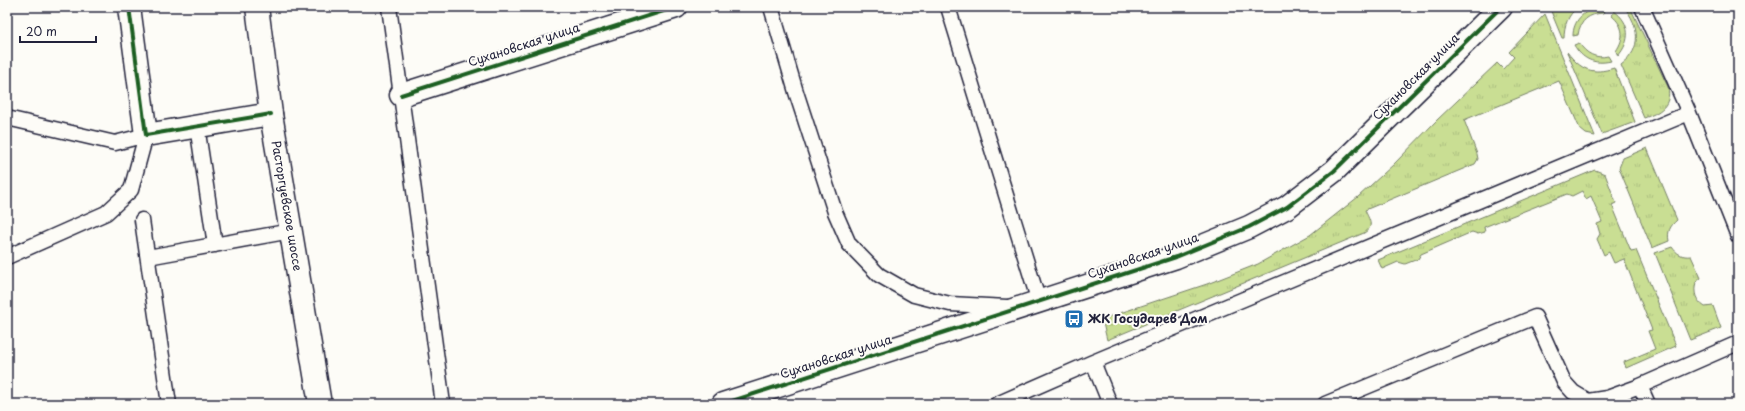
<svg xmlns="http://www.w3.org/2000/svg" width="1745" height="411" font-family="'Playpen Sans',sans-serif">
	<style>
		.grass { fill: url(#grass-tufts); stroke: #768067 }
		.lines { fill: none; stroke-linecap: round; stroke-linejoin: round }
		.service-casing { stroke: #22223b; stroke-width: 17 }
		.minor-casing { stroke: #22223b; stroke-width: 25 }
		.tertiary-casing { stroke: #22223b; stroke-width: 25 }
		.secondary-casing { stroke: #22223b; stroke-width: 25 }
		.service { stroke: #fdfcf7; stroke-width: 14 }
		.minor { stroke: #fdfcf7; stroke-width: 22 }
		.tertiary { stroke: #fdfcf7; stroke-width: 22 }
		.secondary { stroke: #fdfcf7; stroke-width: 22 }
		.cycleway-casing { stroke: #fdfcf7; stroke-width: 6 }
		.cycleway { stroke: #1b5e20; stroke-width: 4 }
		.labels { text-anchor: middle; stroke-width: 4; stroke-linejoin: round; paint-order: stroke }
		.street-label { font-size: 12px; fill: #22223b; stroke: #fdfcf7 }
		.poi-label { font-size: 12px; font-weight: bold; fill: #22223b; stroke: #fdfcf7; text-anchor: start }
	</style>
	<defs>
		<pattern id="grass-tufts" width="24" height="20" patternUnits="userSpaceOnUse"><rect width="24" height="20" fill="#c9de93"/><path d="M3 7l-1-3M5 7V3M7 7l1-3M15 17l-1-3M17 17v-4M19 17l1-3" fill="none" stroke="#acbe80"/></pattern>
	</defs>
	<rect width="100%" height="100%" fill="#fdfcf7"/>
	<filter id="ink" filterUnits="userSpaceOnUse"><feTurbulence type="fractalNoise" baseFrequency=".025" numOctaves="2"/><feDisplacementMap in="SourceGraphic" scale="8" xChannelSelector="R" yChannelSelector="G"/><feConvolveMatrix kernelMatrix="1 2 1 2 8 2 1 2 1" color-interpolation-filters="sRGB"/></filter>
	<g filter="url(#ink)">
		<!-- grass -->
		<path class="grass" d="M1552,7H1578C1568,15 1564,25 1564,38H1562L1550,9Z
			M1624,7H1630L1668,87C1672,106 1659,113 1644,118L1621,65C1643,49 1639,25 1624,7Z
			M1597,8H1605L1603,13C1589,14 1580,20 1578,35L1573,36C1573,21 1583,11 1597,8Z
			M1614,11C1631,23 1631,41 1618,56L1616,51C1625,38 1624,26 1612,16Z
			M1545,14L1595,136L1586,134L1580,129L1559,81L1464,120L1477,154L1478,159L1475,164L1365,210C1369,220 1375,226 1364,233L1107,340L1102,319L1207,284L1258,264L1310,235L1358,197L1394,164L1437,120L1497,63L1503,69L1514,57L1509,52Z
			M1579,43C1586,54 1596,59 1608,56L1611,61C1594,65 1582,59 1574,45Z
			M1567,52C1581,70 1592,75 1614,68L1635,122L1602,134Z
			M1647,148L1677,220C1670,226 1667,232 1669,241L1652,248L1619,168L1623,158Z
			M1595,170L1605,174L1616,203L1612,205L1631,251L1636,250L1676,346L1626,368L1624,362L1655,349L1648,331L1652,330L1624,259L1614,263L1609,252L1604,255L1597,239L1600,234L1597,224L1602,222L1591,196L1586,199L1582,191L1572,196L1567,194L1484,227L1485,232L1478,234L1472,232L1421,254L1418,259L1405,264L1398,262L1382,269L1378,260Z
			M1672,247C1677,254 1682,257 1691,256L1701,278L1696,282C1693,293 1696,301 1705,307L1713,306L1721,328L1690,340L1655,253Z"/>
		<g class="lines">
			<!-- service casing -->
			<g class="service-casing">
				<path id="service" d="M389,7L443,404
					M771,7L796,92L835,212L849,244L879,275L914,295L950,304L1007,307
					M948,7L1039,302
					M1642,7L1689,113L1738,236
					M7,118L115,143L146,135L131,190L106,213L7,257
					M197,126L215,245
					M142,220L169,404
					M148,257L291,231
					M997,404L1093,362
					M1110,404L1093,362L1689,113
					M1325,404L1535,317L1564,382L1573,392L1588,401L1607,398L1640,386
					M1648,404L1640,386L1738,343"/>
			</g>
			<!-- minor casing -->
			<g class="minor-casing">
				<path id="minor" d="M129,7L146,135L271,114
					M401,95L676,7"/>
			</g>
			<!-- tertiary casing -->
			<g class="tertiary-casing">
				<path id="tertiary" d="M723,404L1176,257L1249,227L1287,207L1334,171L1501,7"/>
			</g>
			<!-- secondary casing -->
			<g class="secondary-casing">
				<g id="secondary">
					<path id="s1" d="M257,7L271,114L320,404"/>
				</g>
			</g>
			<!-- service -->
			<use href="#service" class="service"/>
			<!-- minor -->
			<use href="#minor" class="minor"/>
			<!-- tertiary -->
			<use href="#tertiary" class="tertiary"/>
			<!-- secondary -->
			<use href="#secondary" class="secondary"/>
			<!-- cycleway casing -->
			<g class="cycleway-casing">
				<path id="cycleway" d="M129,7L146,135L271,114
					M401,95L676,7
					M723,404L1176,257L1249,227L1287,207L1334,171L1501,7"/>
			</g>
			<!-- cycleway -->
			<use href="#cycleway" class="cycleway"/>
		</g>
	</g>
	<!-- icons -->
	<defs>
		<g id="bus-square" transform="scale(1)"><rect x="-9" y="-9" width="18" height="18" rx="4" fill="#1f6fb2" stroke="#fdfcf7"/><path d="M-5-6H5V4H4V6H2V4H-2V6H-4V4H-5ZM-3.5-4V0h7V-4ZM-3.5 1.2v1.5H-2V1.2ZM2 1.2v1.5H3.5V1.2Z" fill="#fff"/></g>
	</defs>
	<g fill-rule="evenodd">
		<use href="#bus-square" x="1074" y="319"/>
	</g>
	<g class="labels">
		<!-- street labels -->
		<g class="street-label">
			<text transform="translate(524 45) rotate(-18)" y="4">Сухановская улица</text>
			<text transform="translate(1416 77) rotate(-45)" y="4">Сухановская улица</text>
			<text dy="4" stroke="none"><textPath href="#s1" startOffset="201">Расторгуевское шоссе</textPath></text>
			<text transform="translate(1143 256) rotate(-19)" y="4">Сухановская улица</text>
			<text transform="translate(836 357) rotate(-18)" y="4">Сухановская улица</text>
		</g>
		<!-- poi labels -->
		<g class="poi-label">
			<text x="1088" y="323">ЖК Государев Дом</text>
		</g>
	</g>
	<!-- margin -->
	<rect width="1745" height="411" fill="none" stroke="#fdfcf7" stroke-width="24"/>
	<rect x="12" y="12" width="1721" height="387" fill="none" stroke="#22223b" stroke-width="1.5" filter="url(#ink)"/>
	<!-- scale -->
	<path d="M20 36v6h76v-6" fill="none" stroke="#22223b" stroke-width="2"/>
	<text x="26" y="36" font-size="12" fill="#22223b" stroke="#fdfcf7" stroke-width="3" paint-order="stroke">20 m</text>
</svg>
